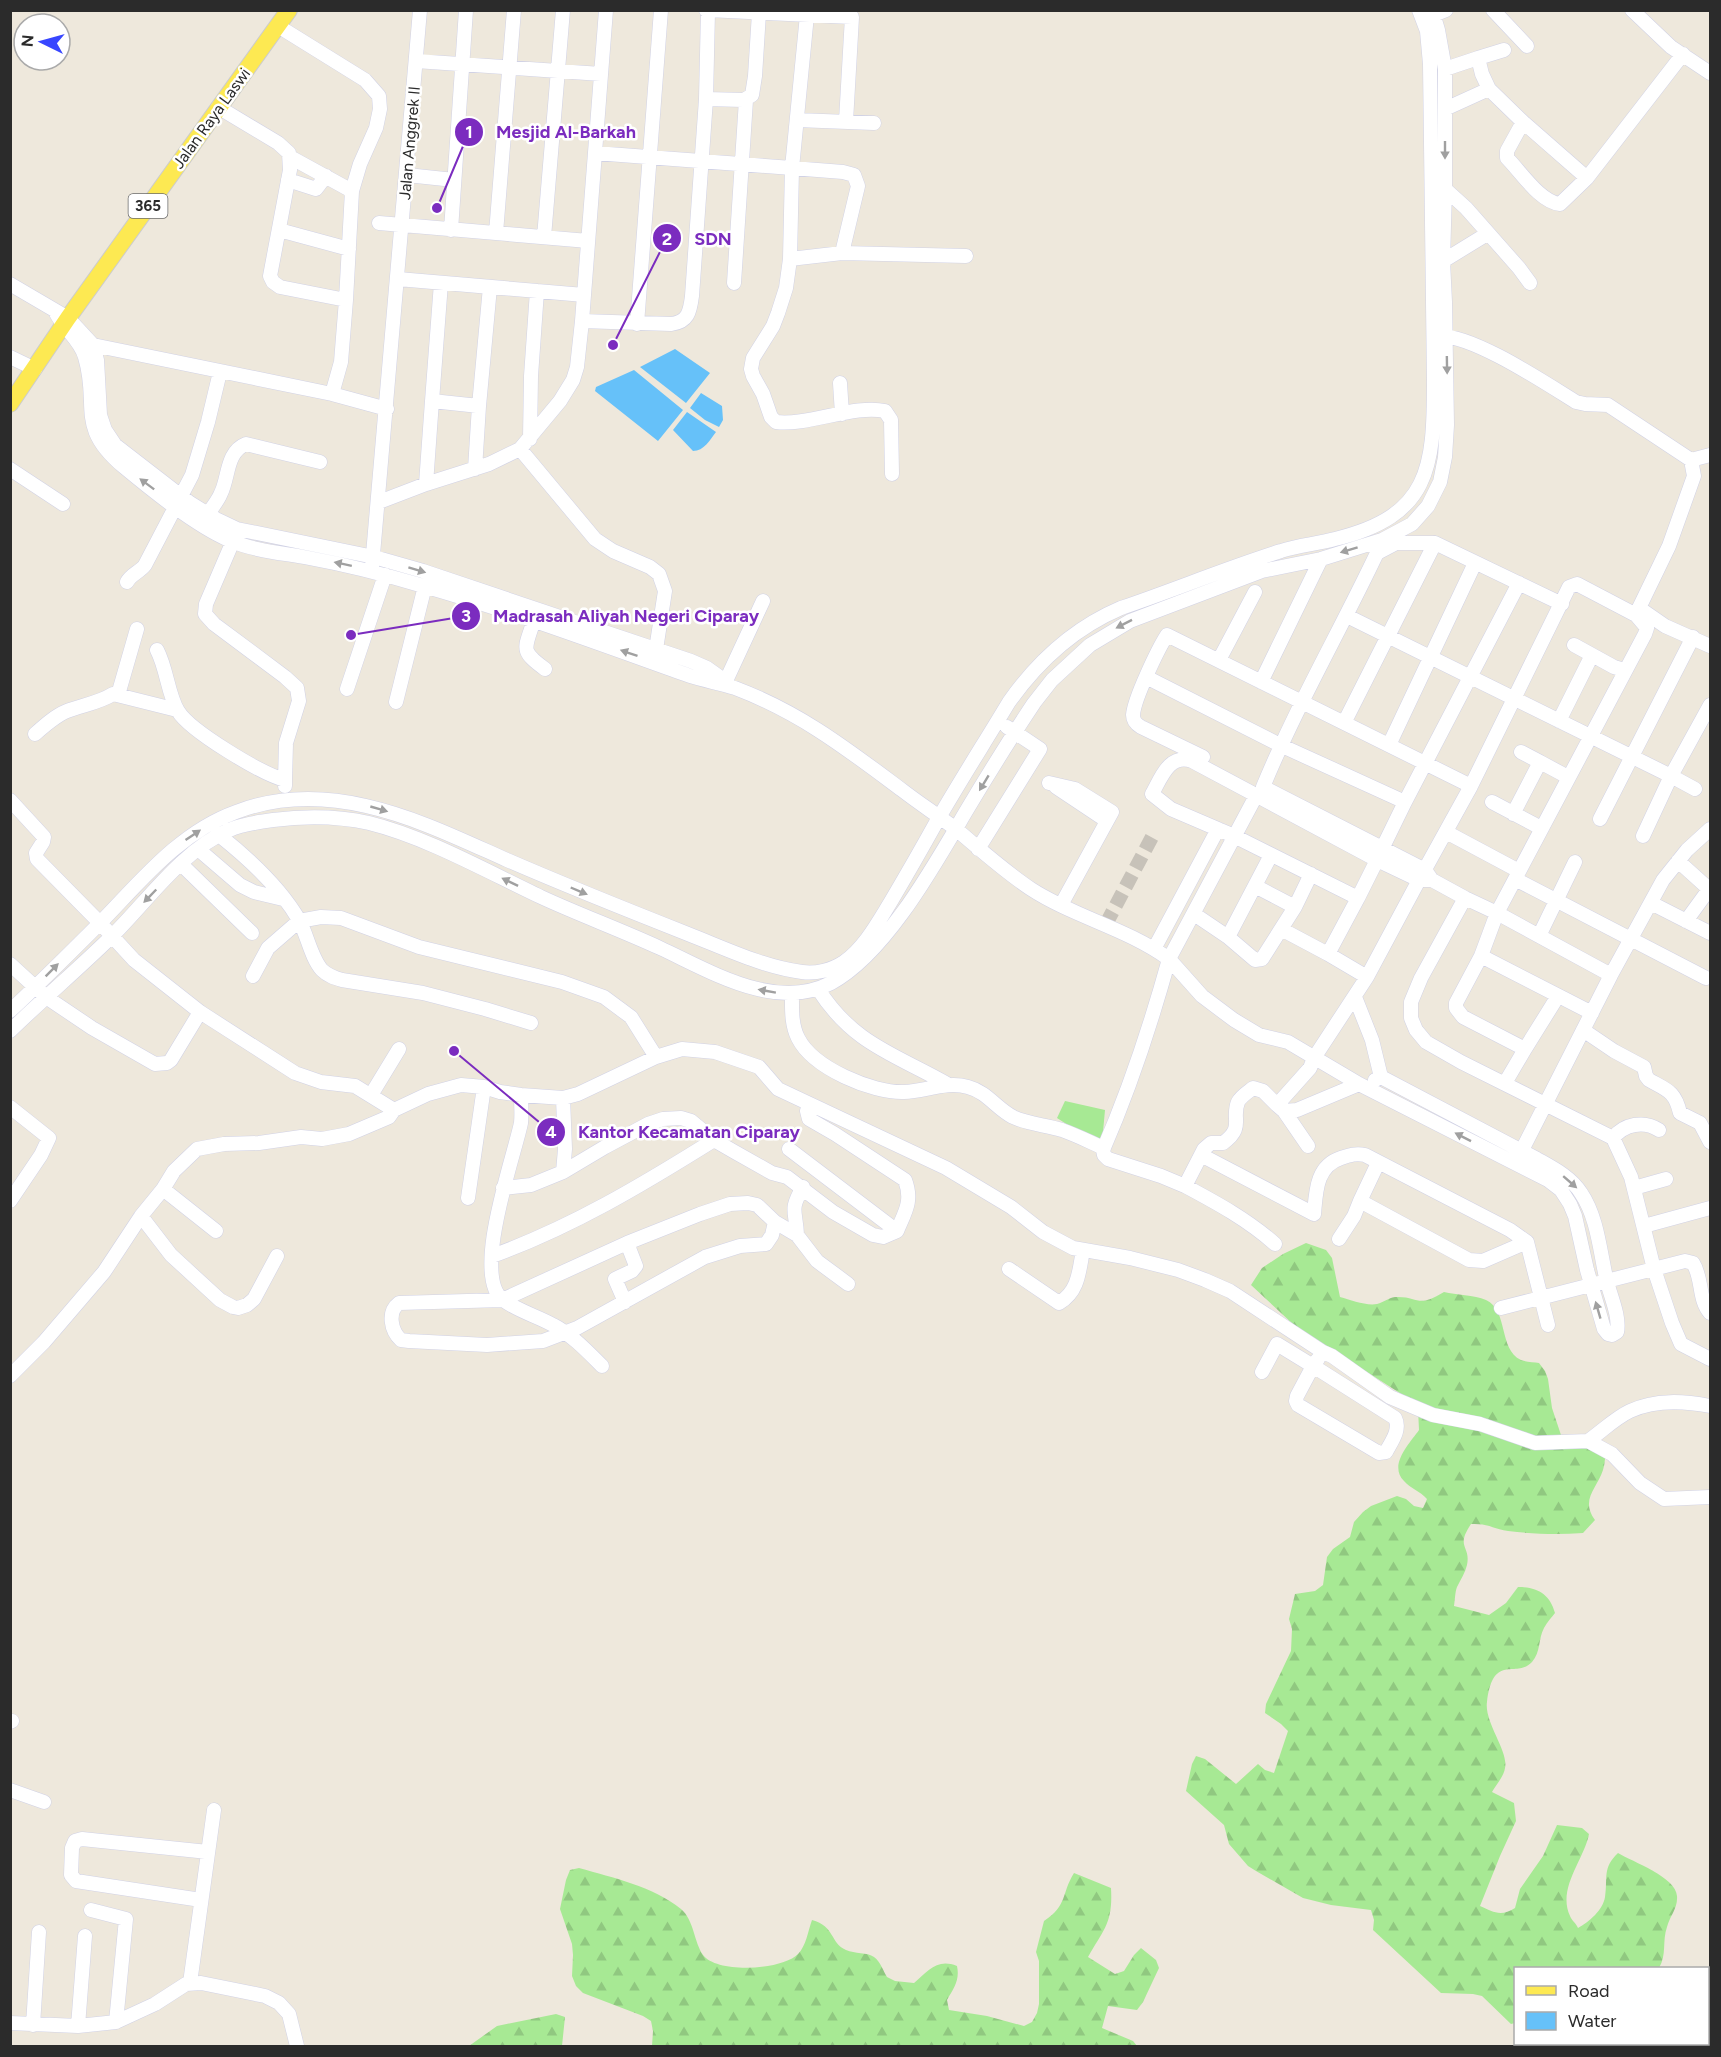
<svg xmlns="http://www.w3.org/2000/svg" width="1721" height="2057" font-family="Figtree,sans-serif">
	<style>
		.grass { fill: #a7e994 }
		.forest { fill: url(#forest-firs) }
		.water { fill: #66c1f9 }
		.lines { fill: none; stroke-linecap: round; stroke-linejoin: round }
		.minor-tunnel { stroke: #c7c2b9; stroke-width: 14; stroke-dasharray: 14 7; stroke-linecap: butt }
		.minor-casing { stroke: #d1d2e5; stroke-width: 15 }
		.major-casing { stroke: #ccc; stroke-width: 18 }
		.minor { stroke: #fff; stroke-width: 14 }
		.major { stroke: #fde952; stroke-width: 16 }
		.oneway { fill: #a0a0a0 }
		.labels { text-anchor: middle; stroke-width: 5; stroke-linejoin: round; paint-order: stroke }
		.shield { fill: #fff; stroke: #6b6b6b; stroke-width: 1.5 }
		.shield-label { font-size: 15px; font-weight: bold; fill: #2b2b2b }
		.street-label { font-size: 16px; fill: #2b2b2b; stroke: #fff }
		.leader { fill: none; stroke: #7b2cbf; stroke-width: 2 }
		.callout-dot { fill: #7b2cbf; stroke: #fff; stroke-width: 2 }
		.mark-label { font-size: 18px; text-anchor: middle; font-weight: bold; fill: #fff }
		.callout-label { font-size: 18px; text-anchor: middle; font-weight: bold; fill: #7b2cbf; stroke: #fff; stroke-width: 5; stroke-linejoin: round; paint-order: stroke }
	</style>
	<defs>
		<pattern id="forest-firs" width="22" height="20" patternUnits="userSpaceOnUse" patternTransform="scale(1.5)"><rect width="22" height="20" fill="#a7e994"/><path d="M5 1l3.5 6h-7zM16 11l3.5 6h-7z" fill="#90c880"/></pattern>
	</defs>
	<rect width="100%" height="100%" fill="#eee8dc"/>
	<!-- grass -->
	<path class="grass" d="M1065,1101L1105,1110L1103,1132L1099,1142L1085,1136L1057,1118Z"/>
	<!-- forest -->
	<path class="forest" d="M1306,1243L1326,1250L1332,1258L1340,1297C1351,1300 1366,1306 1377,1304C1384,1302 1388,1298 1395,1297C1420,1296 1416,1309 1444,1292C1456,1295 1474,1295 1486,1300C1509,1311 1498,1349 1521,1360C1526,1362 1534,1362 1539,1363L1545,1371L1548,1379L1552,1408L1564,1444L1606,1450C1605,1456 1605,1464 1603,1470C1597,1489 1580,1499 1595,1520L1583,1533C1557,1535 1533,1534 1508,1531C1493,1529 1488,1523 1471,1524C1455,1548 1471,1545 1467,1565C1465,1573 1461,1579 1457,1587C1455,1592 1455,1600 1454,1606L1489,1615L1506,1603L1518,1587C1537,1587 1550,1594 1555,1613C1552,1617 1547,1622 1544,1628C1538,1639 1541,1652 1532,1662C1516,1679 1493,1652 1487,1702C1484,1722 1509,1752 1505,1768C1504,1776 1496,1785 1492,1792L1514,1803L1516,1821L1500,1856L1480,1906C1493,1912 1501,1917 1515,1908L1520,1889L1543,1856L1557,1825L1582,1828L1589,1834C1584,1860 1557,1888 1570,1916C1572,1921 1576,1923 1578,1928C1589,1922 1603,1910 1605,1897C1608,1878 1602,1868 1618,1853C1633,1862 1676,1877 1677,1896C1678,1908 1670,1916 1667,1927C1662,1941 1667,1955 1659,1968H1516L1515,2023L1511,2024L1482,1996L1473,1994L1441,1993L1373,1930L1374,1920L1371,1910L1331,1905L1303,1898L1256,1871L1248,1866L1229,1844L1224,1825L1186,1791L1192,1764L1196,1756L1205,1759L1236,1784L1258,1764L1265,1770L1274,1773L1288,1731L1281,1724L1265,1713L1266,1704L1291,1651L1292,1629L1289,1619L1295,1594L1315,1591L1323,1585L1327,1557L1333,1549L1350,1537L1354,1522L1363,1512L1371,1506L1397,1496L1406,1499L1414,1506L1423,1508L1427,1499C1420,1491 1410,1488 1404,1481C1388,1465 1410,1443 1419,1430L1418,1409L1406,1397L1295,1326L1251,1285L1262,1268L1283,1254Z
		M579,1868C614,1878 652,1886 681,1909C694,1920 694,1942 703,1955C717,1974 783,1970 798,1954C806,1946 808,1931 812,1920C835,1926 830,1943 846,1950C855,1954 867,1952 874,1957C881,1962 883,1971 887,1977L895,1981L914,1983C928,1971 937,1958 957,1966C960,1980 954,1988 947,2000L949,2010L987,2016L1024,2026L1032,2022L1037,2013L1039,2004V1961L1036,1952L1044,1921C1068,1905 1061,1894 1074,1873L1111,1888C1113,1923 1104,1929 1088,1957L1115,1974L1124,1971L1134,1955L1141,1948L1156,1960L1159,1968L1143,2002L1137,2010L1108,2006L1102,2028L1133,2041L1137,2046H652L653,2031L651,2021L643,2016L583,1993L576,1986L572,1976L573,1955L572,1944L560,1909L566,1880L570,1870Z
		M1708,2003L1710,2005V2046H1624L1622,2044H1708Z
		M556,2014L565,2017L562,2046H469L497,2026Z"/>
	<!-- water -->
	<path class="water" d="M675,349L710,373L686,403L640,367Z
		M634,370L683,410L658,441L595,391L596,387Z
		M701,393L722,406L723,420L719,427L705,420L690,408Z
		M687,412L716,432C710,440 704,451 693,451L673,430Z"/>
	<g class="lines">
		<!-- minor-tunnel -->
		<path class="minor-tunnel" d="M1106,924L1152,837"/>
		<!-- minor casing -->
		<g class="minor-casing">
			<path id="minor" d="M708,10L852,17L846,121
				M1493,10L1527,46
				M1632,10L1671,47L1710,73
				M1431,16L1446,10
				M278,26L365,80L379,96L380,109L376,128L360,164L352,191L346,300
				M1478,58L1504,50
				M416,61L601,74
				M1445,69L1478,58L1482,74L1489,89L1445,109
				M1489,89L1523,122L1587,178
				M706,99L744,100L752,95L755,76L759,13
				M797,120L874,123
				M1523,122L1507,151V158C1521,172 1540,202 1560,204L1587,178L1683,54
				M595,153L792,168L807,15
				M290,157L352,191
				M407,175L454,180
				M288,180L316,189L326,176
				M1445,189L1466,208L1519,268L1530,283
				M379,223L588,241
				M279,230L349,249
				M451,230L466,10
				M496,233L514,10
				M544,237L563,10
				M842,253L966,256
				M790,259L792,168L843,172L854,175L858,186L842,253L790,259L786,288L778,313L773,326L753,358L751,369L753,376L763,394L771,417L776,422C808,426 855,404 885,411L891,420L892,474
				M1443,261L1487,234
				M398,279L584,295
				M441,283L432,401L479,406L475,469
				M734,283L746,100
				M10,284L68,318L93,345L97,360L100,415L105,430L115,445L190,503L216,519L237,529L374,557L423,571L691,661L707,668L728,683
				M56,313C64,329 81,341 85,357C100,407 75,426 124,467C153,491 195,525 229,540C254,551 283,553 309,558C347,565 383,574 420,585C512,611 600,644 690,676C705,681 721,683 735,688C801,713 847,749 902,790C920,804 939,816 957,830C981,850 1004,871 1031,889C1074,917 1126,928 1169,959C1151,1024 1130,1088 1103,1150L1104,1155L1108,1159L1161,1176L1185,1186L1204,1149L1211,1143H1223C1245,1127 1231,1119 1238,1102C1241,1096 1248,1092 1253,1088L1263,1091L1277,1105L1310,1068L1314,1058L1367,977L1419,880L1471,786L1569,587L1577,584L1636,615L1647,628L1645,634L1497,913L1465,898
				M582,321L671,324C688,322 690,312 692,296L706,99L708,11L706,10
				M637,324L661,10
				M1438,336C1472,334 1545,383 1576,402L1585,404L1608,405L1691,460L1694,476L1669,546L1639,608
				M93,345L332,394L341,362L346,300L280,287L273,282L270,276L290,170L289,153L278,143L218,107
				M10,357L35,369
				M840,383L842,414
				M332,394L387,409
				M479,406L490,287
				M530,439L531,376L537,291
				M520,449L595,539L613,551L650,567L659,574L665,591L655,656
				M1691,460L1710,455
				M10,469L63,504
				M426,484L432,401
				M379,502L426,484L489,464L520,449L560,401L573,380L577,367L582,321L606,10
				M208,514C212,507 218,501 221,493C229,477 226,452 246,444L320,462
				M236,534L206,604L205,614L214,624L285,677L297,688L299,701L286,743L285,780
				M372,566L420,10
				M127,582C131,574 140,572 145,565L192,475L208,422L220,372
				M1639,608L1665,626L1710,646
				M1347,616L1671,776L1643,836
				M534,620C525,649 519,650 545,669
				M1574,645L1614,667L1624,670
				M157,650C167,669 168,695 178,711C190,731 262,774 285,780V786
				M1219,660L1255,592
				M1146,677L1280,745L1405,802L1382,849
				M1261,682L1321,559
				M724,685L763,601
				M347,689L385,575
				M118,695L137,629
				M396,702L425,586
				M1559,721L1592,655
				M1344,723L1435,543
				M35,734C45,725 55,716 67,711C82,705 99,703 113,694L177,710
				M1389,745L1475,563
				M1203,757L1141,727C1136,724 1133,721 1133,715C1134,699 1158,649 1167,635L1471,786
				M1540,762L1568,777
				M1049,783L1075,789L1112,812L1061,905
				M1056,787L1107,821
				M1263,787L1425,870L1430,877
				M1263,787C1296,707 1340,631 1377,553L1396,543H1435L1562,604
				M1695,789L1671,776L1710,705
				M1257,794L1169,959L1202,996L1234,1020L1259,1035L1288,1042L1359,1084L1548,1180L1561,1190L1570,1204L1575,1216L1587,1270L1604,1329L1608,1334L1612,1335L1617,1332C1620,1317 1611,1297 1607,1282C1600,1253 1598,1218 1581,1193C1571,1177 1553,1168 1537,1159L1381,1077
				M10,800L44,837L43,842L36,853L37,859L100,923L134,960L200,1012
				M1405,802L1519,583
				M1492,802L1541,828
				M1513,814L1540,762L1521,752
				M1600,819L1693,637
				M1446,832L1519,871
				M219,835C248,858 280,887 299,920C307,934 311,958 322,970C328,976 335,978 342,980L423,993L485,1009L531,1023
				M198,849L240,885L254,892L283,899
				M978,849L1040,749L1007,727
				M1678,861L1709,889
				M181,864L252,933
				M1515,879L1706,978
				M1255,886L1295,907L1281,929
				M1358,898L1377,860
				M1651,903L1710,933
				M1295,907L1311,874
				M1194,914L1228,937L1255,960L1262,959L1281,929L1328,954
				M1686,921L1710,888
				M1539,936L1575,862
				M1228,937L1271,855
				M1154,949L1218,829
				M1481,956L1497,913L1611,975L1663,880L1687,850L1710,829
				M10,964L46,997L92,1028L155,1064L167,1063L171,1060L200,1012L295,1073L321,1082L355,1086L394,1110
				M253,976L268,948L299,921L321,917L341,918L419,947L562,982L604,997L631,1017L656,1057
				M1367,977L1328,954L1358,898L1234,836L1171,809L1152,794C1161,778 1169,753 1192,761L1377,860L1419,880H1432L1465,898L1421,978L1411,1002V1018L1416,1030L1426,1042L1461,1062L1613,1138L1631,1177L1654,1269L1672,1323L1681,1344L1710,1359
				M818,989C854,1045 895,1054 949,1085
				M792,993C792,1008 791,1024 798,1038C813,1068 872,1093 904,1092C926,1091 947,1081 968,1087C987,1092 996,1108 1013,1117C1028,1124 1046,1125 1062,1130C1076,1135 1090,1142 1104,1148
				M1355,997L1372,1040L1381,1077L1375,1080
				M10,1011C41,982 71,952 101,922C141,881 180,832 236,812C278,796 323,796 366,806C415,817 462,840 507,860C567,886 627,910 688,934C724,948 763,967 802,972C816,974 832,970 844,962C864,948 877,924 890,903C906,876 922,848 937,821C960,781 985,742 1009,702C1038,661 1074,628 1121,608C1174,590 1227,568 1281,551C1298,545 1317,544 1335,539C1430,516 1434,468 1434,381L1430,64L1427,31L1419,10
				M1583,1030L1614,1051L1644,1067L1646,1076L1649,1080C1667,1090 1675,1091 1680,1113L1700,1123L1710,1142
				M10,1031C43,999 77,970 110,938C147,902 180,852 229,830C243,824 258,822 273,820C305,816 337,816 369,823C426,837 488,872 541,897C580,915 621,930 660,948C710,971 775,1012 831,983C885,954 934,866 965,813C987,776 1010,739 1034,703L1052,680L1090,645L1130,621L1262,571L1321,559L1382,540L1412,524L1428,506L1440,482L1445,457L1447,425L1445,302L1443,261L1445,189V69L1438,30L1435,20L1429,10
				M1525,1049L1558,996
				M1505,1083L1525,1049L1463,1017L1456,1008V1003L1481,956L1592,1013
				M371,1095L399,1049
				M521,1095C521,1104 522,1114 521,1123C514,1157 471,1276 503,1300C518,1311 537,1316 553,1325C572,1335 587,1351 602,1366
				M1277,1105L1284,1111L1297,1110L1359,1084
				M10,1107L49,1138L41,1155L10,1201
				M1284,1111L1308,1146
				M1613,1138C1624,1124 1644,1120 1659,1130
				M789,1149L897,1231
				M1201,1155L1314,1214C1316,1192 1316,1166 1341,1158C1350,1155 1356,1153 1365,1155L1510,1230L1527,1242L1548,1325
				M1518,1158L1611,975
				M563,1172L605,1147L648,1124L663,1119L681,1118L691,1121L714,1140L733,1151L772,1173L787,1177L833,1212L873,1235L883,1237L897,1231C905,1212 913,1201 905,1180L835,1134L809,1119L807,1111L809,1105
				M1185,1186C1217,1203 1248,1220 1275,1244
				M503,1188L531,1185L563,1172L565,1149L563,1098
				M1634,1188L1666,1179
				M163,1189L216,1231
				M468,1198L484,1087
				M1360,1201L1378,1163
				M141,1216L171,1255L220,1300L233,1307L238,1308L247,1305L254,1299L277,1256
				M775,1222L772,1235L766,1244L740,1246L705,1257L577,1328L543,1341L487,1345L409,1341L401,1340C391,1331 387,1312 399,1303L502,1300L627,1243L700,1214L730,1204L748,1203L757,1205L775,1222L797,1235C796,1210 789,1211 803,1187
				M1644,1226L1710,1208
				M797,1235L817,1261L848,1284
				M1339,1239L1354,1216L1360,1201L1469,1260L1483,1261L1527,1242
				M492,1256C572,1227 642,1185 714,1140
				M1009,1269L1059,1303C1079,1291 1079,1271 1083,1250
				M625,1302L615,1279L632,1271L636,1266L627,1243
				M1501,1308L1685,1261L1693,1263C1703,1279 1698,1299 1710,1313
				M1313,1366L1395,1418C1401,1430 1391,1442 1386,1452L1379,1453L1298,1405L1296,1401L1297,1396Z
				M1262,1372L1277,1344L1313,1366L1318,1359
				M10,1376L44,1342L104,1272L141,1216L163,1189L174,1171L197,1149L224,1144L259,1143L301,1137L322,1139L349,1134L389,1117L394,1110L428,1094L461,1085L484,1087L500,1092L521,1095L563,1098L578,1094L656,1057L682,1049L715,1052L759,1067L778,1089L946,1168L1011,1207L1043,1232L1073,1248L1130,1258L1178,1270L1205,1280L1230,1291L1323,1352L1332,1356L1390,1397L1433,1415L1480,1424L1535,1443L1588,1441L1612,1454L1640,1483L1664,1499L1710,1497
				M1588,1441C1601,1432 1615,1418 1630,1411C1656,1399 1684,1401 1710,1406
				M10,1722L12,1721
				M10,1790L44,1802
				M201,1900L76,1881L71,1875L72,1848L75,1841L82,1839L208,1852
				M91,1910L126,1919L116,2022
				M190,1983L214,1810
				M10,2023L78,2026L116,2022L155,2004L186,1984L201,1983L265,1996L279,2003L289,2014L297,2046
				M33,2025L39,1932
				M78,2026L85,1936"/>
		</g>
		<!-- major casing -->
		<g class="major-casing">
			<path id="major" d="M10,404L68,318L289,10"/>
		</g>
		<!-- minor -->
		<use href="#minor" class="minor"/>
		<!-- major -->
		<use href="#major" class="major"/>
	</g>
	<!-- one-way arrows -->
	<defs><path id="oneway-solid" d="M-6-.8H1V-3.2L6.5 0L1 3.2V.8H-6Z" transform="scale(1.5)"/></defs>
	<g class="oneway">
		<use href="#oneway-solid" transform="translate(1445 150) rotate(90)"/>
		<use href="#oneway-solid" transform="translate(1447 365) rotate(89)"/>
		<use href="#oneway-solid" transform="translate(147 484) rotate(-143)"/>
		<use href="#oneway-solid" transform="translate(1349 550) rotate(163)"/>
		<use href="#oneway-solid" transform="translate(343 564) rotate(-168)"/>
		<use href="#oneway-solid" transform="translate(417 570) rotate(17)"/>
		<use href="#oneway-solid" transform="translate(1124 624) rotate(153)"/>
		<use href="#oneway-solid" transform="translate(629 653) rotate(-161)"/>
		<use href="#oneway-solid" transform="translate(984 783) rotate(121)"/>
		<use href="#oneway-solid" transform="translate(379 809) rotate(16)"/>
		<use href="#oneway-solid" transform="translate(193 835) rotate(-34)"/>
		<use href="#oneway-solid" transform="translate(510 882) rotate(-154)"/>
		<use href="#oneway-solid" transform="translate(579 891) rotate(23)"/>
		<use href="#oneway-solid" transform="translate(150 896) rotate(134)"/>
		<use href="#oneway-solid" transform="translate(52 970) rotate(-45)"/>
		<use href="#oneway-solid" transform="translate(767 991) rotate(-170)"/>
		<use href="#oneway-solid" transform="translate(1463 1137) rotate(-153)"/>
		<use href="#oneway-solid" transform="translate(1570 1182) rotate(41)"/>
		<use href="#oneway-solid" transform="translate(1598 1310) rotate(-106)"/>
	</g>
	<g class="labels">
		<!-- shield labels -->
		<rect class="shield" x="128.5" y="194" width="39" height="24" rx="4.5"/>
		<g class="shield-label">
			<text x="148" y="211">365</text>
		</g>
		<!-- street labels -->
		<g class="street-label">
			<text transform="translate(211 118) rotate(-54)" y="6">Jalan Raya Laswi</text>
			<text transform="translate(409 143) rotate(-85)" y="6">Jalan Anggrek II</text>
		</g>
	</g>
	<!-- callouts -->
	<path class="leader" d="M437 208L469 132M613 345L667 238M351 635L466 616M454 1051L551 1132"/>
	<g class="callout-dot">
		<circle cx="437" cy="208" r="6"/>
		<circle cx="613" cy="345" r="6"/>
		<circle cx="351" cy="635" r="6"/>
		<circle cx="454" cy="1051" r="6"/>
		<circle cx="469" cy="132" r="15"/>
		<circle cx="667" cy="238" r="15"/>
		<circle cx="466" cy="616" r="15"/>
		<circle cx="551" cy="1132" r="15"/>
	</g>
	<g class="mark-label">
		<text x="469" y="138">1</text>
		<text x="667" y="245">2</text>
		<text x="466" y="622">3</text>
		<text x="551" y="1138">4</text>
	</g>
	<g class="callout-label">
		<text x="566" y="138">Mesjid Al-Barkah</text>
		<text x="713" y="245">SDN</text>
		<text x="626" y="622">Madrasah Aliyah Negeri Ciparay</text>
		<text x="689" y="1138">Kantor Kecamatan Ciparay</text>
	</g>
	<!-- border -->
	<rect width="1721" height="2057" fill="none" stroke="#2b2b2b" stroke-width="24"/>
	<!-- legend -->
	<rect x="1514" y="1967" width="195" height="78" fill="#ffffff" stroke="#aaaaaa" stroke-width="1.5"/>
	<rect x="1526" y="1986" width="30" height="9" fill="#fde952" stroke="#aaaaaa" stroke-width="1.5"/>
	<text x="1568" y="1997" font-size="18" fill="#2b2b2b">Road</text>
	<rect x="1526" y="2012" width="30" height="18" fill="#66c1f9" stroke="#aaaaaa" stroke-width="1.5"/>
	<text x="1568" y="2027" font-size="18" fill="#2b2b2b">Water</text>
	<!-- north arrow -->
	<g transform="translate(42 42) rotate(275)"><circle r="28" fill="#ffffff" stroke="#aaaaaa" stroke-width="1.5"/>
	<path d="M0-4.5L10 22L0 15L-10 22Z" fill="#3846ff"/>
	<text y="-9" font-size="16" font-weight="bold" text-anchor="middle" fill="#2b2b2b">N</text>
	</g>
</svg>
